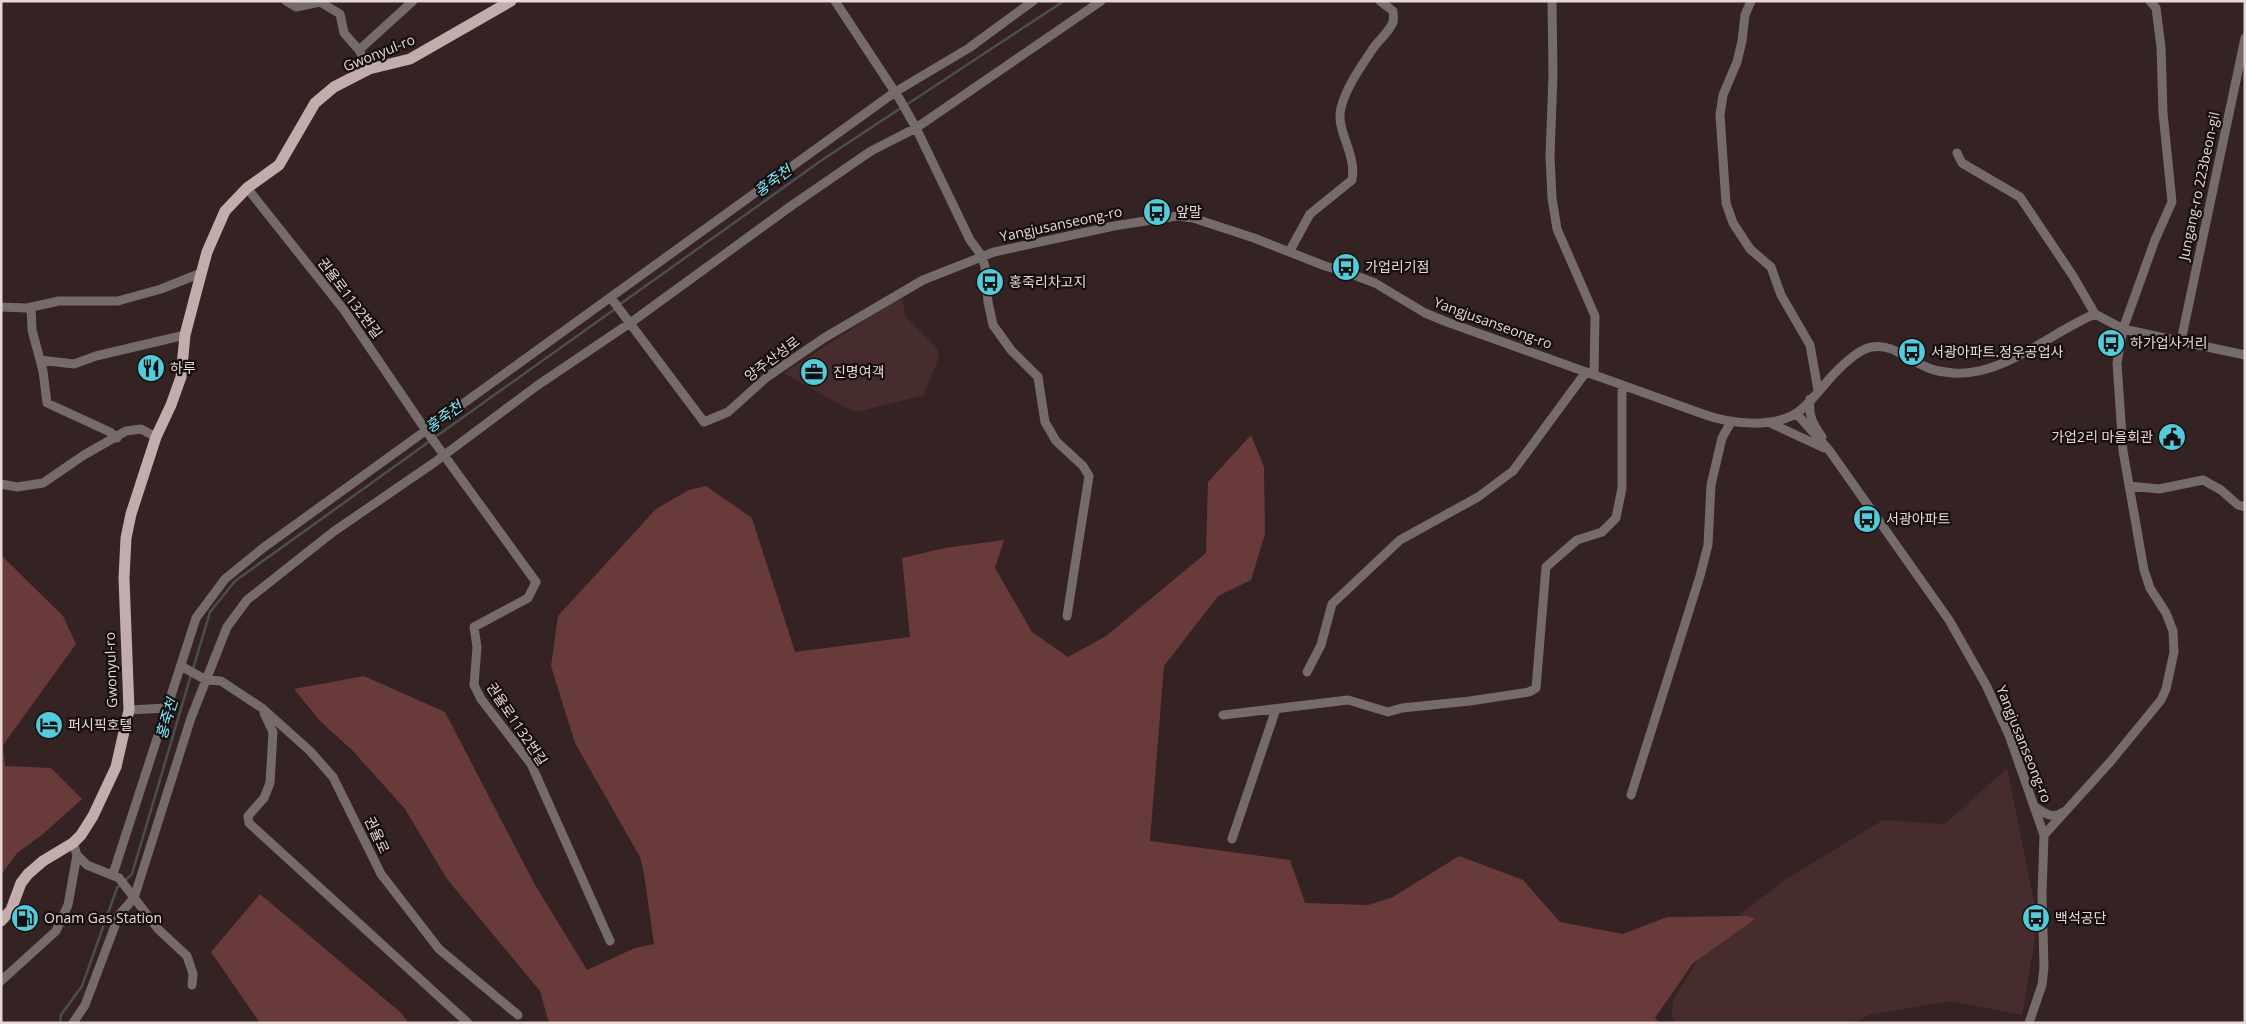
<svg xmlns="http://www.w3.org/2000/svg" width="2246" height="1024" font-family="'Open Sans','Noto Sans KR',sans-serif">
	<style>
		.built { fill: #462c2c }
		.green { fill: #683b3a }
		.lines { fill: none; stroke-linecap: round; stroke-linejoin: round }
		.stream { stroke: #494f50; stroke-width: 2.5 }
		.minor { stroke: #756b6a; stroke-width: 9 }
		.major { stroke: #c2adac; stroke-width: 11 }
		.labels { text-anchor: middle; stroke-width: 4.5; stroke-linejoin: round; paint-order: stroke }
		.street-label { font-size: 14px; fill: #e5d8d7; stroke: #170e0e }
		.poi-label { font-size: 14px; fill: #e5d8d7; stroke: #170e0e; text-anchor: start }
		.water-label { font-size: 15px; font-style: italic; fill: #7cecfb; stroke: #170e0e }
	</style>
	<rect width="100%" height="100%" fill="#352222"/>
	<!-- built -->
	<path class="built" d="M902,296L906,317L937,348L939,357L924,395L858,412L846,408L784,373Z
		M2007,768L2038,922L2022,1015L1950,1001L1869,1015L1852,1023H1676L1672,1016L1673,1000L1712,937L1783,881L1883,820L1945,824Z"/>
	<!-- green -->
	<path class="green" d="M1251,435L1264,467L1265,534L1251,580L1218,596L1164,666L1150,841L1290,860L1305,903L1368,905L1393,897L1459,856L1523,880L1560,922L1623,934L1667,917L1746,916L1755,919L1693,963L1655,1018L1659,1023H549L540,991L447,879L405,809L353,751L320,721L294,689L364,676L445,712L535,885L587,970L635,948L654,944L644,874L640,857L575,743L551,666L558,616L656,509L689,490L706,486L752,518L795,652L910,637L902,558L945,548L1004,540L995,568L1032,632L1068,657L1106,636L1206,553L1208,482Z
		M1,555L63,616L76,644L3,745L5,766L51,768L82,799L43,834L17,853L1,875Z
		M260,894L400,1012L409,1023H260L211,952Z"/>
	<g class="lines">
		<!-- stream -->
		<path class="stream" d="M906,105L1064,1
			M619,305L822,160L901,108
			M434,438L615,309
			M193,669L210,612L235,581L430,441
			M60,1023L61,1015L82,986L117,888L132,874L191,675"/>
		<!-- minor -->
		<path class="minor" d="M286,1L296,7L320,2L340,14L344,33L359,50L369,69
			M835,1L899,98L916,128L970,240L982,256L985,267L988,302L993,325L1011,350L1038,377L1045,422L1056,441L1083,466L1089,476L1067,616
			M1552,1L1553,75L1550,156L1552,198L1557,229L1595,316L1594,375
			M1751,1L1745,15L1742,41L1737,62L1723,95L1720,115L1726,203L1733,223L1750,249L1771,267L1781,295L1810,345L1818,390
			M359,50L413,1
			M1957,153L1962,163L2020,197L2073,276L2095,314
			M247,188L344,310L425,429L536,582L528,598L474,627L477,647L474,685L481,699L531,764L610,941
			M1289,252L1310,214L1352,180C1357,153 1335,130 1341,108C1346,87 1362,65 1374,47C1379,40 1390,31 1393,22C1394,19 1393,14 1393,11L1380,1
			M611,298L704,422L728,412L767,377L824,338L923,280L994,252L1114,226L1177,216L1193,218L1254,238L1325,266L1346,272L1375,283L1425,313L1447,322L1703,414C1730,424 1778,430 1802,409C1817,396 1828,378 1843,365C1851,358 1861,349 1872,347C1891,343 1907,359 1924,366C1933,371 1943,372 1953,373C2003,377 2051,332 2095,314L2123,329L2245,355
			M1,307L27,308L59,301H118L161,289L201,273
			M31,307L32,330L43,371L47,403L110,432L117,438
			M2181,341L2245,38
			M40,360L74,364L96,356L185,335
			M1810,399C1808,416 1813,424 1822,437
			M1796,413L1829,450L1949,620L1986,685L2009,735L2044,835L2042,894L2044,967L2042,985L2029,1023
			M1768,422L1824,448
			M1,484L17,487L43,483L84,455L126,431L141,429L156,437
			M2129,486L2159,489L2203,480L2221,490L2238,505L2245,507
			M181,666L206,680L221,681L262,708L310,751L333,777L381,874L439,949L518,1015
			M1307,672L1321,645L1332,604L1400,540L1478,497L1513,471L1586,372
			M129,710L167,708L196,618L225,579L263,548L895,92L969,48L1033,1
			M264,713L273,732L270,783L264,798L248,816L249,823L468,1023
			M1223,715L1348,700L1388,712L1402,708L1470,701L1529,692L1536,688L1546,567L1577,540L1602,532L1616,518L1622,488V386
			M1631,795L1700,576L1708,545L1711,485L1722,438L1731,422
			M2035,807C2044,813 2053,820 2063,812
			M2044,835L2111,761L2161,700L2166,689L2174,652L2173,631L2166,613L2150,588L2144,570L2123,451L2117,363L2123,329L2155,240L2172,202L2163,113L2161,47L2156,8L2150,1
			M1232,839L1276,709
			M73,843L77,855L87,865L119,878L158,929L187,956L193,974L192,985
			M113,874L167,708
			M1,981L56,931L68,905L77,855
			M73,1023L85,1005L119,915L134,898L191,718L227,627L247,600L333,532L435,462L538,385L633,321L791,206L871,151L916,128L1101,1"/>
		<!-- major -->
		<path class="major" d="M1,921L11,910L21,883L28,874L43,861L73,843L81,835L93,816L116,767L129,710L124,578L126,538L131,514L156,437L171,405L181,377L185,335L196,293L207,252L225,211L247,188L279,165L315,103L334,87L369,69L410,59L511,1"/>
	</g>
	<!-- icons -->
	<defs>
		<g id="bus-disc" transform="scale(1.4375)"><circle r="9.5" fill="#53cbda" stroke="#170e0e"/><path d="M-5-6H5V4H4V6H2V4H-2V6H-4V4H-5ZM-3.5-4V0h7V-4ZM-3.5 1.2v1.5H-2V1.2ZM2 1.2v1.5H3.5V1.2Z" fill="#111"/></g>
		<g id="restaurant-disc" transform="scale(1.4375)"><circle r="9.5" fill="#53cbda" stroke="#170e0e"/><path d="M-5-6h1v4h1v-4h1v4h1v-4h1v5L-1.5 .5V6h-2V.5L-5-1ZM5-6V6H3V1.5H1.5Q1.5-4 5-6Z" fill="#111"/></g>
		<g id="office-disc" transform="scale(1.4375)"><circle r="9.5" fill="#53cbda" stroke="#170e0e"/><path d="M-6-3h4V-5.5h4V-3h4V5H-6ZM-1-4.5V-3h2v-1.5ZM-6 0V1H6V0Z" fill="#111"/></g>
		<g id="civic-disc" transform="scale(1.4375)"><circle r="9.5" fill="#53cbda" stroke="#170e0e"/><path d="M-.6-6.5H3V-4.5H.6V-3L4-1V1h2V6H-6V1h2V-1L-.6-3ZM-1.2 2.5V6h2.4V2.5Z" fill="#111"/></g>
		<g id="hotel-disc" transform="scale(1.4375)"><circle r="9.5" fill="#53cbda" stroke="#170e0e"/><path d="M-6-4.5h1.5V1H6V5H4.5V3h-9V5H-6ZM-4 0a1.8 1.8 0 1 1 3.6 0ZM.5 0V-2.5h3Q6-2.5 6 0Z" fill="#111"/></g>
		<g id="fuel-disc" transform="scale(1.4375)"><circle r="9.5" fill="#53cbda" stroke="#170e0e"/><path d="M-5.5-6h7V0h2V4h1.3V-2.5L3-4.5l.8-.8L6-3V5H2.5V1h-1V6h-7ZM-4.2-4.7v3.2H.2V-4.7Z" fill="#111"/></g>
	</defs>
	<g fill-rule="evenodd">
		<use href="#bus-disc" x="1157" y="212"/>
		<use href="#bus-disc" x="1346" y="267"/>
		<use href="#bus-disc" x="990" y="282"/>
		<use href="#bus-disc" x="2111" y="343"/>
		<use href="#bus-disc" x="1912" y="352"/>
		<use href="#restaurant-disc" x="151" y="368"/>
		<use href="#office-disc" x="814" y="372"/>
		<use href="#civic-disc" x="2172" y="437"/>
		<use href="#bus-disc" x="1867" y="519"/>
		<use href="#hotel-disc" x="49" y="725"/>
		<use href="#fuel-disc" x="25" y="918"/>
		<use href="#bus-disc" x="2036" y="918"/>
	</g>
	<g class="labels">
		<!-- street labels -->
		<g class="street-label">
			<text transform="translate(379 53) rotate(-22)" y="5">Gwonyul-ro</text>
			<text transform="translate(2199 186) rotate(-78)" y="5">Jungang-ro 223beon-gil</text>
			<text transform="translate(1061 224) rotate(-12)" y="5">Yangjusanseong-ro</text>
			<text transform="translate(350 298) rotate(53)" y="5">권율로1132번길</text>
			<text transform="translate(1493 323) rotate(20)" y="5">Yangjusanseong-ro</text>
			<text transform="translate(772 359) rotate(-37)" y="5">양주산성로</text>
			<text transform="translate(111 670) rotate(-92)" y="5">Gwonyul-ro</text>
			<text transform="translate(517 724) rotate(56)" y="5">권율로1132번길</text>
			<text transform="translate(2024 744) rotate(68)" y="5">Yangjusanseong-ro</text>
			<text transform="translate(377 835) rotate(65)" y="5">권율로</text>
		</g>
		<!-- poi labels -->
		<g class="poi-label">
			<text x="1176" y="217">앞말</text>
			<text x="1365" y="272">가업리기점</text>
			<text x="1009" y="287">홍죽리차고지</text>
			<text x="2130" y="348">하가업사거리</text>
			<text x="1931" y="357">서광아파트.정우공업사</text>
			<text x="170" y="373">하루</text>
			<text x="833" y="377">진명여객</text>
			<text x="2153" y="442" text-anchor="end">가업2리 마을회관</text>
			<text x="1886" y="524">서광아파트</text>
			<text x="68" y="730">퍼시픽호텔</text>
			<text x="44" y="923">Onam Gas Station</text>
			<text x="2055" y="923">백석공단</text>
		</g>
		<!-- water labels -->
		<g class="water-label">
			<text transform="translate(773 181) rotate(-36)" y="5">홍죽천</text>
			<text transform="translate(444 417) rotate(-36)" y="5">홍죽천</text>
			<text transform="translate(167 719) rotate(-73)" y="5">홍죽천</text>
		</g>
	</g>
	<!-- border -->
	<rect width="2246" height="1024" fill="none" stroke="#e5d8d7" stroke-width="5"/>
</svg>
